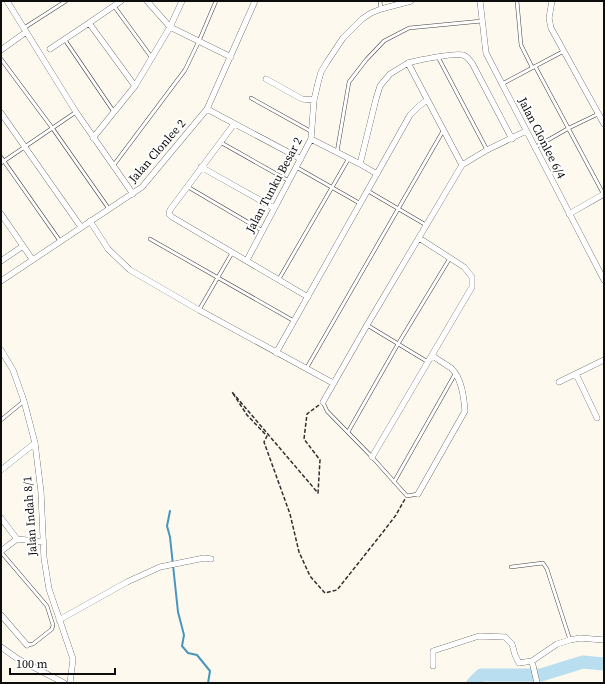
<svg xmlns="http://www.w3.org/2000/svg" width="605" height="684" font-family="'Source Serif 4',serif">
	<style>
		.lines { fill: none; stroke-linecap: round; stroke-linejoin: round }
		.stream { stroke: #4896bd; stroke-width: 2 }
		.river { stroke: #b9deef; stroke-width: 13 }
		.lane-casing { stroke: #404040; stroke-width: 4 }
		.street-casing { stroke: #404040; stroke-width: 6 }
		.path { stroke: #2f2f2f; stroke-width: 1.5; stroke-dasharray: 4 2; stroke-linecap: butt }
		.lane { stroke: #fff; stroke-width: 3 }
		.street { stroke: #fff; stroke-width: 5.5 }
		.labels { text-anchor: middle; stroke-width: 4; stroke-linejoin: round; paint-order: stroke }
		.street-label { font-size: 12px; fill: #0d0d0d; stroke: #fff }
	</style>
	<rect width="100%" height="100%" fill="#fdf9ef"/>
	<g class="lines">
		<!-- stream -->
		<path class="stream" d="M170,511L167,526L170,537L178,612L184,635L182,646L188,653L197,655L210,671L208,683"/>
		<!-- river -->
		<path class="river" d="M473,683L481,675H541L583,662L604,664"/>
		<!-- lane casing -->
		<g class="lane-casing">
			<path id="lane" d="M380,1L381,9
				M517,1L521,45L532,67
				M114,6L152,58
				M24,28L66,1
				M65,40L114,112
				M438,57L487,150
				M1,59L53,129L109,209
				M535,66L604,195
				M502,84L564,51
				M251,98L312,132
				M220,142L289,181
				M534,148L569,128L598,114
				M337,152L349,82L366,60L384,41L409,28L482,21
				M1,157L60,241
				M1,163L76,112
				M113,166L185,70L199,41L216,1
				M296,167L361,204
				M188,187L263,231
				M368,191L426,225
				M150,239L294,321
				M279,279L349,158
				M199,310L232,253
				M367,325L428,362
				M306,369L443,131
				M323,402L327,411L372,457L407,496L418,494
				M1,420L24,401
				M348,432L398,344L450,258
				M394,482L455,374
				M1,552L47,606L53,625L52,629L33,644L27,645
				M511,567L543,563L547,569L570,640"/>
		</g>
		<!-- street casing -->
		<g class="street-casing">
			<path id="street" d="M7,1L76,112L133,194
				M121,1L89,23L135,86
				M147,1L170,27L182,1
				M480,1L486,53L604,280
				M552,1L549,18L551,28L604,124
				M50,49L89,23
				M1,50L26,32
				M266,79L302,99L314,100
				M207,109L301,159
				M1,113L81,227
				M234,124L170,210L169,214L172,217L308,297
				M93,138L135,86L170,27L231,57
				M311,139L360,164
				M462,165L408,63C419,60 452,53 463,55C467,56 469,60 472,63L512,139
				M201,167L274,208
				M377,174L360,164L376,99L380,86L390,74L408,63
				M1,214L32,259
				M569,214L604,194
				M90,221L108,249L130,270L199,310L333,383
				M247,260L311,139L314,100L318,83L321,72L327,62L343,38L362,19L371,13L381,9L411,1
				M1,261L23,246
				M1,281L142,187L207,109L255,1
				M1,350L13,370L24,401L35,443L41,492L44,558L49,589L73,659L70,683
				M276,353L410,115L418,107L427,100
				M576,374L597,418
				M559,382L604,360
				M323,402L367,325L462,165L487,150L526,131
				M372,457L472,287V277L464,267L419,238
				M1,470L35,443
				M418,494L465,411C464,398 462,378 451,368C445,364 438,360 432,355
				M1,518L17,539
				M1,551L17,539L44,542
				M1,615L27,645
				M59,620L127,582L160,567L204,558L211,559
				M1,647L18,659L64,683
				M532,661L537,683
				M433,666V651L479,636L505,637L512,644L515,655L519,663L532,661L557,644L570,640L580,638L604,640"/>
		</g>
		<!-- path -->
		<path class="path" d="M319,405L307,414L304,439L320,460L318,493L232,392L247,415L267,436L264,442L290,514L299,552L310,576L325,593L337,590L383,532L396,515L405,499"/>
		<!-- lane -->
		<use href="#lane" class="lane"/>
		<!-- street -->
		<use href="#street" class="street"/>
	</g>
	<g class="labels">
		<!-- street labels -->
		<g class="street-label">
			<text transform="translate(542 138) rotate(63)" y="4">Jalan Clonlee 6/4</text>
			<text transform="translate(157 151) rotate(-49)" y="4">Jalan Clonlee 2</text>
			<text transform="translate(274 185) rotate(-62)" y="4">Jalan Tunku Besar 2</text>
			<text transform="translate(30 516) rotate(-94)" y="4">Jalan Indah 8/1</text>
		</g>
	</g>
	<!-- border -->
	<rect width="605" height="684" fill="none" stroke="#0d0d0d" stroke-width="4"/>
	<!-- scale -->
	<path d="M10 668v6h105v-6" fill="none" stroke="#0d0d0d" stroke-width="2"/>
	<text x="16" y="668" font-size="12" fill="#0d0d0d" stroke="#ffffff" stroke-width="3" paint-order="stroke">100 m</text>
</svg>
